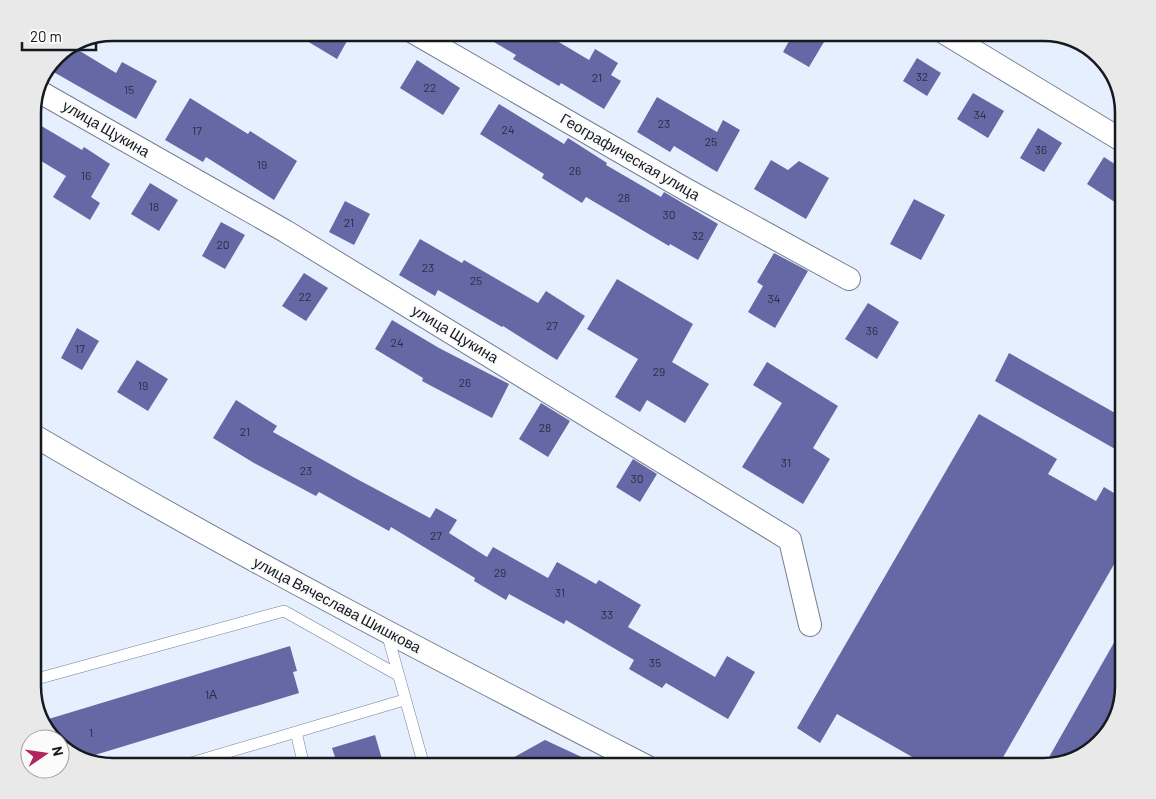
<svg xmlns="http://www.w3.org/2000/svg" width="1156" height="799" font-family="Barlow,sans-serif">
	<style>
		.building { fill: #6568a4 }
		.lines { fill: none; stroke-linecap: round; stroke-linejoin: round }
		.lane-casing { stroke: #747f90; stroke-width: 12 }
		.street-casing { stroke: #747f90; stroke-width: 24 }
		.lane { stroke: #fff; stroke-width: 11 }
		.street { stroke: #fff; stroke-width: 22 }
		.labels { text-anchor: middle; stroke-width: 5; stroke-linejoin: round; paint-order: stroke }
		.number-label { font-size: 12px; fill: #292d41 }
		.street-label { font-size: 15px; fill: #151920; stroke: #fbfbfb }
		.rim { fill: none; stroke: #151920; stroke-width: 2.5 }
	</style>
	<rect width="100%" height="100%" fill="#e5effe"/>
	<!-- building -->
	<path class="building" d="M292,32H352L337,59Z
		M477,32H542L589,60L595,49L618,63L611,75L621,81L604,109L561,83L559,86L513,59L516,55Z
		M794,32H830L809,67L783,52Z
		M75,48L116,73L122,62L157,81L136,119L50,70L56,56Z
		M917,58L941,73L927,96L903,81Z
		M417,60L460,88L443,115L400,88Z
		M973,93L1004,111L988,138L957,119Z
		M657,97L717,132L723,120L740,130L717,172L674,146L670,152L637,132Z
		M190,98L248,134L250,131L297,161L274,200L206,157L203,162L165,140Z
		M499,104L564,144L568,138L607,163L606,165L661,197L664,192L718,224L698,260L670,244L669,246L586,197L582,203L542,178L544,174L480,134Z
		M33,121L82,150L84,147L110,164L91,197L100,203L90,220L53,197L66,176L33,156Z
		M1038,128L1062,143L1044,172L1020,158Z
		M1104,157L1124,170V208L1087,184Z
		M771,160L788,170L799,161L829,178L806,219L754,189Z
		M150,183L178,200L159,231L131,214Z
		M914,199L945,215L921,260L890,244Z
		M345,201L370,214L354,245L329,232Z
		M221,222L245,235L225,269L202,256Z
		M420,239L462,263L464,260L538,303L546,291L585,316L557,360L503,326L502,327L438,290L435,296L399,275Z
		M774,253L808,271L775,328L748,312L763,286L757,282Z
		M304,273L328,288L306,321L282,306Z
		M617,279L693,324L672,362L709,384L685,423L647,400L640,412L615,397L638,359L587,329Z
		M868,303L899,322L877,359L845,339Z
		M392,320L439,348L509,384L492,418L422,381L423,378L375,349Z
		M77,328L99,341L82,370L61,358Z
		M1009,353L1124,418V454L995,381Z
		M137,360L168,379L148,411L117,392Z
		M767,362L838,406L813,448L830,459L803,504L742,467L782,403L753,385Z
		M236,400L277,426L273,432L355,478L430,518L436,508L457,520L449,533L487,557L493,547L548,578L557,562L596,584L599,580L641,605L628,627L715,677L727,656L755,672L728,719L666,683L662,688L629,669L634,660L566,620L564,624L509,594L506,600L474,581L475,578L391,527L389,531L319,492L316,496L254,463L213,438Z
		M541,403L570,421L548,457L519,439Z
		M979,414L1057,459L1048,474L1096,501L1104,487L1124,499V547L998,766H928L837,714L820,743L797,728Z
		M633,459L657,474L640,502L616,487Z
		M1124,625V686L1110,731L1079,758L1044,766Z
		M290,646L297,671L293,672L299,693L85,758L68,753L60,744V739H55L43,726L42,721Z
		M375,735L384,766H338L332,748Z
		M545,740L601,766H498Z"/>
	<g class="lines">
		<!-- lane casing -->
		<g class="lane-casing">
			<path id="lane" d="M387,633L424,766
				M33,680L284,611L398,675
				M296,732L304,766
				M181,766L404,700"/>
		</g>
		<!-- street casing -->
		<g class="street-casing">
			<path id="street" d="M413,32L685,189L849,279
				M943,32L1123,141
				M40,92L285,231L790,540L810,625
				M33,435C233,553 439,660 646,766"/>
		</g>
		<!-- lane -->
		<use href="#lane" class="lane"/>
		<!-- street -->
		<use href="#street" class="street"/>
	</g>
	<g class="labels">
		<!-- number labels -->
		<g class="number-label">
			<text x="922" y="81">32</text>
			<text x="597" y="82">21</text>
			<text x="430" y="92">22</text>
			<text x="129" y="94">15</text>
			<text x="980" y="119">34</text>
			<text x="664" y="128">23</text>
			<text x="508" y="134">24</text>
			<text x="197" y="135">17</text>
			<text x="711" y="146">25</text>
			<text x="1041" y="154">36</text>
			<text x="262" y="169">19</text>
			<text x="575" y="175">26</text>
			<text x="86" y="180">16</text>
			<text x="624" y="202">28</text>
			<text x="154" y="211">18</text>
			<text x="669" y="219">30</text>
			<text x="349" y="227">21</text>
			<text x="698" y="240">32</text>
			<text x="223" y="249">20</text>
			<text x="428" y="272">23</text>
			<text x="476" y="285">25</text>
			<text x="305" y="301">22</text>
			<text x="774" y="303">34</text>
			<text x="552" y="330">27</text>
			<text x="872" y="335">36</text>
			<text x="397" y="347">24</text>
			<text x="80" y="353">17</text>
			<text x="659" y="376">29</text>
			<text x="465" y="387">26</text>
			<text x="143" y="390">19</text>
			<text x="545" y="432">28</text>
			<text x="245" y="436">21</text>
			<text x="786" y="467">31</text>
			<text x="306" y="475">23</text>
			<text x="637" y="483">30</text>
			<text x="436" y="540">27</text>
			<text x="500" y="577">29</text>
			<text x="560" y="597">31</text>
			<text x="607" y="619">33</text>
			<text x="655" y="667">35</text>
			<text x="211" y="699">1А</text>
			<text x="91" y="737">1</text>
		</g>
		<!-- street labels -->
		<g class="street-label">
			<text transform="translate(106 129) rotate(30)" y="5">улица Щукина</text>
			<text transform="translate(630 157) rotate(30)" y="5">Географическая улица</text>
			<text transform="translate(455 334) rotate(31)" y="5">улица Щукина</text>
			<text transform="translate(337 605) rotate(28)" y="5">улица Вячеслава Шишкова</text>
		</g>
	</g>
	<!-- crop -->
	<path d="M0 0H1156V799H0ZM113 41H1043A72 72 0 0 1 1115 113V686A72 72 0 0 1 1043 758H113A72 72 0 0 1 41 686V113A72 72 0 0 1 113 41Z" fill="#e9e9e9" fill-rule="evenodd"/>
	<path class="rim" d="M113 41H1043A72 72 0 0 1 1115 113V686A72 72 0 0 1 1043 758H113A72 72 0 0 1 41 686V113A72 72 0 0 1 113 41Z"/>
	<!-- north arrow -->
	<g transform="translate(45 754) rotate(77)"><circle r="24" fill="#fbfbfb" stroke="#9fa1a3"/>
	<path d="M0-4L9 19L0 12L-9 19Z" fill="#b22660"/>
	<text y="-8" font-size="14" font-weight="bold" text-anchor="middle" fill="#151920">N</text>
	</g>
	<!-- scale -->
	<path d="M22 42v8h74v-8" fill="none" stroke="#151920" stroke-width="2.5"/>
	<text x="30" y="42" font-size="15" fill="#151920" stroke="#fbfbfb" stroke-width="4" paint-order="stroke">20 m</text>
</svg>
